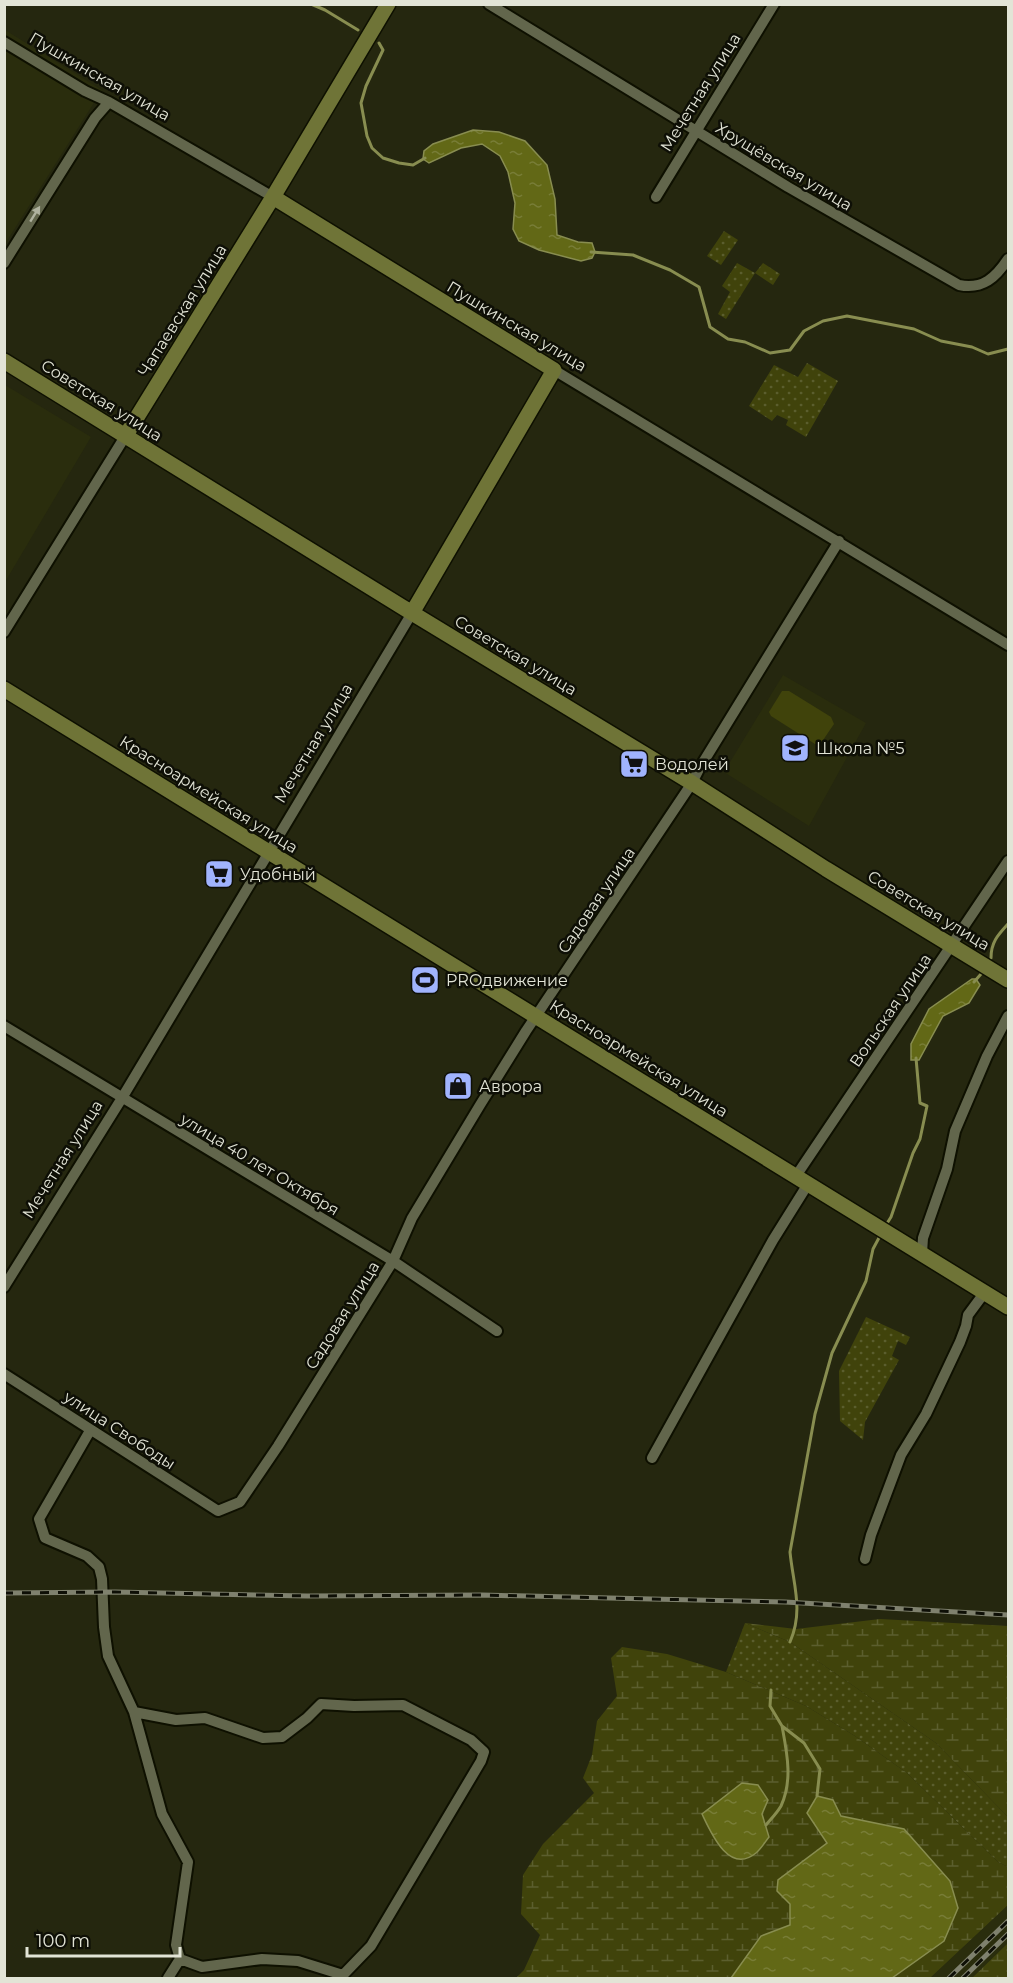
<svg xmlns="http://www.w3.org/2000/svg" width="1013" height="1983" font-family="Montserrat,sans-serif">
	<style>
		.built { fill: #2a2d0d }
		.grass { fill: url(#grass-dots) }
		.wetland { fill: url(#wetland-marsh) }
		.pitch { fill: #40430b }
		.water { fill: url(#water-ripples); stroke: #888d50; stroke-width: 1.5 }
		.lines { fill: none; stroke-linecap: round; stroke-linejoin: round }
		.stream { stroke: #888d50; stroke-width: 3 }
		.street-casing { stroke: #0e1000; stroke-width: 14 }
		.secondary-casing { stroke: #0e1000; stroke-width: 18 }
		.street { stroke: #62664c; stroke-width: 10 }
		.secondary { stroke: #6f7437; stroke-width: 15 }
		.rail-casing { stroke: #7f816e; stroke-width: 5 }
		.rail { stroke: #0e0f06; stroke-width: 3; stroke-dasharray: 9; stroke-linecap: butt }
		.oneway { fill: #afb29f }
		.labels { text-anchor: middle; stroke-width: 5; stroke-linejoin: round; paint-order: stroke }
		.street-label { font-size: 16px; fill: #e2e4d6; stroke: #0e0f06 }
		.poi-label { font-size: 16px; fill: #e2e4d6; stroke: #0e0f06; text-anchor: start }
	</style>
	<defs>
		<pattern id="grass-dots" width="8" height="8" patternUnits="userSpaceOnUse" patternTransform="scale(1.5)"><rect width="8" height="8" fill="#40430b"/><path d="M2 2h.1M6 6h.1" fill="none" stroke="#5b5e2e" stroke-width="1.8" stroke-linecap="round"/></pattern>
		<pattern id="wetland-marsh" width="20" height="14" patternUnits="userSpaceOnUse" patternTransform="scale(1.5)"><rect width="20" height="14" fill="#40430b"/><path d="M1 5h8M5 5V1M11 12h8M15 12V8" fill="none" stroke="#5b5e2e"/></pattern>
		<pattern id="water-ripples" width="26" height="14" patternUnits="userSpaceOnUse" patternTransform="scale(1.5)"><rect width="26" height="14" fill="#626816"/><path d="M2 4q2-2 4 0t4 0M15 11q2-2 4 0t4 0" fill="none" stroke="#787d37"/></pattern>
	</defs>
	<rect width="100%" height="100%" fill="#25270f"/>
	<!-- built -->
	<path class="built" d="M5,30L102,90L5,244Z
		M5,385L91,437L5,582Z
		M783,675L866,723L809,826L724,772Z
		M1008,1905V1943L972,1978H930Z"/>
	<!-- grass -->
	<path class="grass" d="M724,231L738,240L721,265L707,256Z
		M737,263L755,273L763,263L780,274L773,285L755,273L726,319L718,314L730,292L722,286Z
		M807,363L838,381L806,437L786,425L788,420L777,415L772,421L749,406L774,365L798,377Z
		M866,1317L910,1337L906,1345L898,1341L892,1356L899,1360L865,1422L863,1440L840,1421L839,1371Z
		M745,1623L790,1642L936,1743L1008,1817V1867L998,1862L907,1773L855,1736L806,1706L726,1672Z"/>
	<!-- wetland -->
	<path class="wetland" d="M880,1619L1008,1626V1817L936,1743L790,1642L745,1623L796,1629Z
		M622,1647L667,1654L726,1672L806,1706L855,1736L907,1773L998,1862L1008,1867V1905L930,1978H892L944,1941L904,1829L841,1816L833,1800L807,1813L827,1843L777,1891L790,1904V1925L761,1936L731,1978H516L524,1970L540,1935L521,1914L523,1875L543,1844L594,1793L583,1778L592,1755L597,1721L617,1696L611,1658Z
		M1008,1943V1978H972Z"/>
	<!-- pitch -->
	<path class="pitch" d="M782,691H789L831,717L834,724L821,743L815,744L771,716L769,712Z"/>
	<!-- water -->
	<path class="water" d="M473,130L499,132L525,141L547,165L555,199L557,235L578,242L592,243L595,252L592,258L581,261L539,250L519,241L513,229L515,203L508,172L500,156L482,144L461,148L429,163L423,159L424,151L433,144Z
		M972,979H976L980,985L969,1003L943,1016L919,1060H911V1044L929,1009Z
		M742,1783L758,1785L768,1800L762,1814L769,1837C765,1842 761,1849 756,1853C729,1875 711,1833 702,1814Z
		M817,1796L833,1800L841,1816L904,1829L950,1881L958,1908L944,1941L892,1978H731L761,1936L790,1925V1904L777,1891L778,1880L827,1843L807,1813Z"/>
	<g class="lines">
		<!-- stream -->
		<path class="stream" d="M311,4L325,10L358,30
			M379,43L383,50L366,86L361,103L367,136L372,148L383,158L399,163L413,165L425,158
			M591,252L633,255L670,270L699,287L710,327L728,339L745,342L770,353L790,350L804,331L823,321L847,316L914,329L941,341L972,347L988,354L1008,349
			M991,958C991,942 998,935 1008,924
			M974,982L981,974
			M886,1225L891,1217L913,1153L920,1139L927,1106L920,1103L916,1058
			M790,1642C804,1610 793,1584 790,1552L815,1414L832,1353L866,1281L873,1249L881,1234
			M771,1690L770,1706L782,1726L804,1743L820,1769L817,1796
			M766,1825C771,1819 777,1813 781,1806C793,1780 787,1753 782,1726"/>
		<!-- street casing -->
		<g class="street-casing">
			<path id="street" d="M489,4L788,187L959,285C983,290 996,277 1008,259
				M4,42L85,91L109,102L273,197
				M656,197L774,4
				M4,263L95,118L109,102
				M554,370L1008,645
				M4,632L126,435
				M4,1026L393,1261L497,1331
				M796,1176L1008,861
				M922,1253L923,1238L947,1169L955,1131L987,1056L1008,1016
				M4,1287L122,1098L412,613
				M4,1374L218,1511L240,1502L278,1446L393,1261L412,1218L480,1105L526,1031L692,783L699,769L839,541
				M91,1429L39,1519L45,1538L87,1556L99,1567L102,1579L104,1627L108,1656L134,1712L162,1814L188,1862L176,1945L180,1959L168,1978
				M652,1458L773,1240L808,1184
				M865,1559L871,1535L901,1455L926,1414L960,1342L966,1326L968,1315L985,1292
				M134,1712L176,1720L205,1718L263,1738L282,1737L307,1718L321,1704L354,1706L403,1705L471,1740L484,1752L481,1761L371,1946L343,1975L298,1961L262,1959L202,1967L180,1959"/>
		</g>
		<!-- secondary casing -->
		<g class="secondary-casing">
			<path id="secondary" d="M273,197L554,370L412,613
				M4,361L412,613L692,783L826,869L1008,980
				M126,435L273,197L388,4
				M4,689L1008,1307"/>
		</g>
		<!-- street -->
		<use href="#street" class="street"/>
		<!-- secondary -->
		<use href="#secondary" class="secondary"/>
		<!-- rail casing -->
		<g class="rail-casing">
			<path id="rail" d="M4,1593L115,1592L307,1596L482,1595L651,1599L785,1602L1008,1615
				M949,1978L1008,1921
				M963,1978L1008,1934"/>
		</g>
		<!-- rail -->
		<use href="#rail" class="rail"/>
	</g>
	<!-- one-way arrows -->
	<defs><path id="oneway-solid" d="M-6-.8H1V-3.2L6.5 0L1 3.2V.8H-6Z" transform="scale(1.5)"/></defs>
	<use class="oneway" href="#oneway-solid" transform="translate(35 214) rotate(-58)"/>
	<!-- icons -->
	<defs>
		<g id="school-square" transform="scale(1.5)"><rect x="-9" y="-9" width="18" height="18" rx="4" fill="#a0b3fd" stroke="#0e0f06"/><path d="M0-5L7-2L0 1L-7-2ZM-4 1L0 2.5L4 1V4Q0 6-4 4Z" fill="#111"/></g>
		<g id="supermarket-square" transform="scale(1.5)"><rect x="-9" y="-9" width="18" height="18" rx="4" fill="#a0b3fd" stroke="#0e0f06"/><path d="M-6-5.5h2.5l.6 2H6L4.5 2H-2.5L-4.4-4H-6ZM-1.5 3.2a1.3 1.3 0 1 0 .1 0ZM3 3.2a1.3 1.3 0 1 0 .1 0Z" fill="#111"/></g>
		<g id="stadium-square" transform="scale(1.5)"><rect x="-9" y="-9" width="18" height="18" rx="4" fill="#a0b3fd" stroke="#0e0f06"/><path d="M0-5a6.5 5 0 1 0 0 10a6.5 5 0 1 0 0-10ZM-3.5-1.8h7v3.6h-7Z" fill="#111"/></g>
		<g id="shop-square" transform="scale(1.5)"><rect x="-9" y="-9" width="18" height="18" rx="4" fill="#a0b3fd" stroke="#0e0f06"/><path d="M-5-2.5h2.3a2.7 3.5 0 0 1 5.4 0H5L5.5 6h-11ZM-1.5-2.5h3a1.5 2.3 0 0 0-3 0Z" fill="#111"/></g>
	</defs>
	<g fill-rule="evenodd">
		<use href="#school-square" x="795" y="748"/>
		<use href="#supermarket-square" x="634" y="764"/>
		<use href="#supermarket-square" x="219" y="874"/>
		<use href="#stadium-square" x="425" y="980"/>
		<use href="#shop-square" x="458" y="1086"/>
	</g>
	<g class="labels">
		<!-- street labels -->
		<g class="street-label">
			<text transform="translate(100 76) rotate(30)" y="6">Пушкинская улица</text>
			<text transform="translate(700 92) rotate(-58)" y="6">Мечетная улица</text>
			<text transform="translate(784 166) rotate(31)" y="6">Хрущёвская улица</text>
			<text transform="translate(182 310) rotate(-58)" y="6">Чапаевская улица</text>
			<text transform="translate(517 326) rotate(31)" y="6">Пушкинская улица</text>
			<text transform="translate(102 400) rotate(32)" y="6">Советская улица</text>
			<text transform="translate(516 655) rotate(31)" y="6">Советская улица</text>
			<text transform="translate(313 743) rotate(-59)" y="6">Мечетная улица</text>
			<text transform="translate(209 794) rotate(32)" y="6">Красноармейская улица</text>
			<text transform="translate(596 900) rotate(-56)" y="6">Садовая улица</text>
			<text transform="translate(929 910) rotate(31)" y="6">Советская улица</text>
			<text transform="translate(890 1010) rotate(-56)" y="6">Вольская улица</text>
			<text transform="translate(639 1058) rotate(32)" y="6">Красноармейская улица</text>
			<text transform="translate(62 1159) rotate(-58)" y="6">Мечетная улица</text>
			<text transform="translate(260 1164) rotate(31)" y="6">улица 40 лет Октября</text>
			<text transform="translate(342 1315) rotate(-58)" y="6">Садовая улица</text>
			<text transform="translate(120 1430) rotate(33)" y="6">улица Свободы</text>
		</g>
		<!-- poi labels -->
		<g class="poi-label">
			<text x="816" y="754">Школа №5</text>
			<text x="655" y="770">Водолей</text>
			<text x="240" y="880">Удобный</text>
			<text x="446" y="986">PROдвижение</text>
			<text x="479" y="1092">Аврора</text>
		</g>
	</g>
	<!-- border -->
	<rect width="1013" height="1983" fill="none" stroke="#e2e4d6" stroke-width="12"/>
	<!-- scale -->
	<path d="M27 1947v9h153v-9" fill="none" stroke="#e2e4d6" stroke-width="3"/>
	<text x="36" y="1947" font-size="18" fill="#e2e4d6" stroke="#0e0f06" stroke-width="4.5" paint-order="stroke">100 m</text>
</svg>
